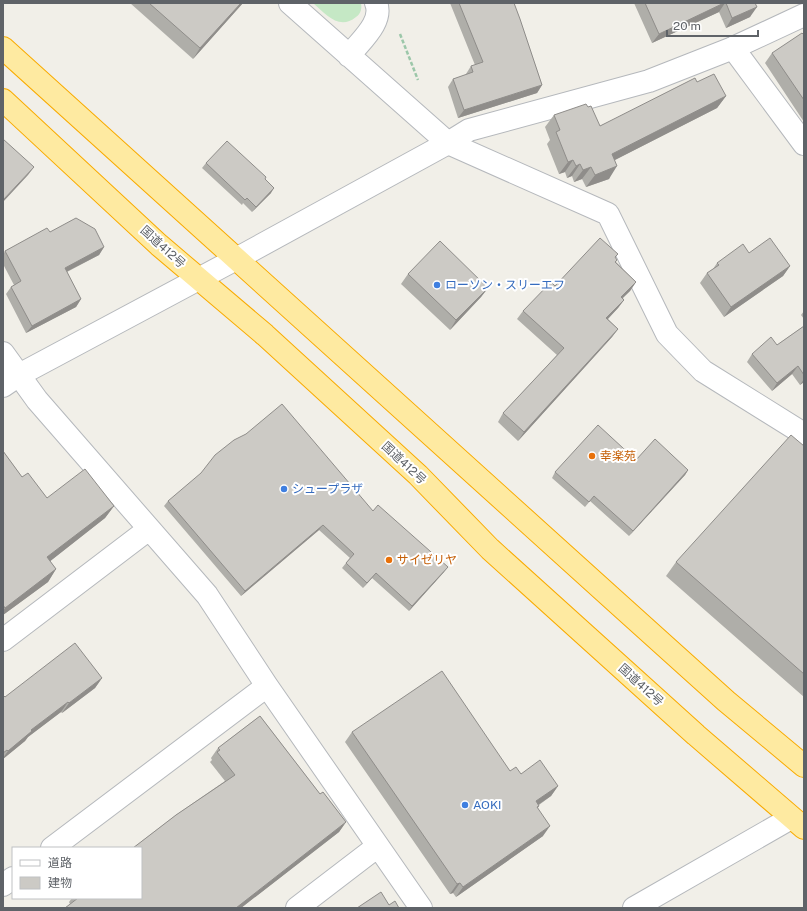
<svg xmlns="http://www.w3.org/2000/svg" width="807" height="911" font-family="'Public Sans','Noto Sans JP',sans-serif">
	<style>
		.green { fill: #c5e8c5 }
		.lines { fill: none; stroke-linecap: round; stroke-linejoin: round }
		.minor-casing { stroke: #b5b8bc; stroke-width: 24 }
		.tertiary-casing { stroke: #b5b8bc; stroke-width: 24 }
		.trunk-casing { stroke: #f9ab00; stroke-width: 24 }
		.path { stroke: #9cc7a9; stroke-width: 2.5; stroke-dasharray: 4 2; stroke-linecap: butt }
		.minor { stroke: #fff; stroke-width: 22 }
		.tertiary { stroke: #fff; stroke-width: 22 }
		.trunk { stroke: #feeaa1; stroke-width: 22 }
		.wall { fill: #afaea9 }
		.shaded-wall { fill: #8f8d8a }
		.building { fill: #cccac5; stroke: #8f8d8a }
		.shop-dot { fill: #3f7fe0; stroke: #fff; stroke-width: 1.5 }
		.food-dot { fill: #e8710a; stroke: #fff; stroke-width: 1.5 }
		.labels { text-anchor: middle; stroke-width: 4; stroke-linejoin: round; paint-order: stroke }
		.street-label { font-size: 12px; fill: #5f6368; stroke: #fff }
		.shop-label { font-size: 12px; fill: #366cbe; stroke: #fff; text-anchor: start }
		.food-label { font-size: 12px; fill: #c56008; stroke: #fff; text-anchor: start }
	</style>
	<rect width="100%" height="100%" fill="#f1efe8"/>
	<!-- green -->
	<path class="green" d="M313,3H361C362,8 361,14 356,17C339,31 326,14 313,3Z"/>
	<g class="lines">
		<!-- minor casing -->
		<g class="minor-casing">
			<path id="minor" d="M290,3L448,143L608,214L667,334L703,371L804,434
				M733,48L804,144
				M349,56C359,42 384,22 376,3
				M3,353L37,400L207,595L267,686L421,908
				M3,640L149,529
				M52,848L267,686
				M3,885L13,878
				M297,908L378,846
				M634,908L791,818"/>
		</g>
		<!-- tertiary casing -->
		<g class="tertiary-casing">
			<path id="tertiary" d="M3,386L19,375L236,259L448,143L469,130L649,81L733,48L804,15"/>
		</g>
		<!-- trunk casing -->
		<g class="trunk-casing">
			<path id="trunk" d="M3,48L615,601L726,701L804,766
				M3,100L159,245L265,335L418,475L490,549L696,735L804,828"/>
		</g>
		<!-- path -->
		<path class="path" d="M400,34L418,80"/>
		<!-- minor -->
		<use href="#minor" class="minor"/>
		<!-- tertiary -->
		<use href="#tertiary" class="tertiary"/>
		<!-- trunk -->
		<use href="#trunk" class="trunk"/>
	</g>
	<!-- wall -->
	<path class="wall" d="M130,3H243L193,59Z
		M450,3H514L542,85L537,93L458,118L448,87L453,79L466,75V74L471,66L475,65Z
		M634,3H755L750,17L726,28L719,12L652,43Z
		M804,35V122L765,63L772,53Z
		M697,82L726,96L717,108L615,160L609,179L586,187L582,179L574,182L572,176L567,178L565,172L559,174L547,144L550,140L545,127L554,115L600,126Z
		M206,163L265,179L271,193L252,212L243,203L242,205L202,168Z
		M50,232L104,247L99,255L67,272L81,299L76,307L26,333L6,294L11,287L14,285L3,264V255L5,251Z
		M749,253L790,266L783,276L724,317L700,283L707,273L713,269L717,263Z
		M615,258L617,260L616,262L636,282L630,291L623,298L624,300L618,308L608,319L618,329L612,337L518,441L498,422L503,413L557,355L517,319L523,311L555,286Z
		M408,274L488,288L481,297L450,330L401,284Z
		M804,311V319L801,315Z
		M804,326V382L800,385L792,374L772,391L747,362L752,354L777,345Z
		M804,446V697L666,576L676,562Z
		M3,451L22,477L47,498L114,506L105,518L50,561L56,569L48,582L3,615Z
		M636,460L688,470L685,475L629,536L590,501L585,507L552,478L555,472Z
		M168,501L373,511L444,572L409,611L372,578L363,588L342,568L350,558L319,530L241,596L164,506Z
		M102,678L95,688L62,713L61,712L28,737L25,741L3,759V695L5,697Z
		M260,716L320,794L323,792L346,822L339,832L241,908H65L70,904L69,902L72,898H141V848H133L176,815L225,781L210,762L212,760L211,758L218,748Z
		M352,732L510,771L558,786L551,796L539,805L538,808L543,836L456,897L453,893L450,894L345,742Z"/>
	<!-- shaded-wall -->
	<path class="shaded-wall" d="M241,3H243L193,59L200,48Z
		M724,3H725L719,12L652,43L659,34Z
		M757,7L750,17L726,28L732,18Z
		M542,85L537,93L458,118L464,110Z
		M726,96L717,108L603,166L612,154Z
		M573,160L565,172L559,174L568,162Z
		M580,164L572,176L567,178L576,166Z
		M617,166L609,179L586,187L595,175Z
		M34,167L28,175L3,202V200Z
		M591,167L582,179L574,182L583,170Z
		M274,188L271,193L252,212L256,207Z
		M104,247L99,255L60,275L65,268Z
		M790,266L783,276L724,317L731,307Z
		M636,282L630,291L615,305L621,297Z
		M488,288L481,297L450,330L456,320Z
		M81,299L76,307L26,333L32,326Z
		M624,300L618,308L600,327L606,318Z
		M618,329L612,337L518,441L524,432Z
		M798,366L792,374L772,391L777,383Z
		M804,379V382L800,385Z
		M688,470L685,475L629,536L633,531Z
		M114,506L105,518L39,570L47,557Z
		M323,525L319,530L241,596L245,591Z
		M448,567L444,572L409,611L412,606Z
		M56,569L48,582L3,615V611L5,608Z
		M376,573L372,578L363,588L367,583Z
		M102,678L95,688L62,713L69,703Z
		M68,702L61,712L28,737L25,741L3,759V758L8,751L31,730Z
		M558,786L551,796L529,811L536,801Z
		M346,822L339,832L241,908H236Z
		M550,826L543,836L456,897L463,887Z
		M460,883L453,893L450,894L457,884Z"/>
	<!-- building -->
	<path class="building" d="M149,3H241L200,48Z
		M459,3H514L520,19L542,85L464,110L453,79L473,72L471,66L483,62Z
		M645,3H724L659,34Z
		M726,3H755L757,7L732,18Z
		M802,33L804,35V100L772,53Z
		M714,74L726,96L612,154L617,166L595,175L591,167L583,170L580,164L576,166L573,160L568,162L556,132L560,130L554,115L586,104L588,107L591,106L600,126L695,78L697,82Z
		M3,139L34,167L3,200Z
		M227,141L266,177L265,179L274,188L256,207L247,198L245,200L206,163Z
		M76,218L95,229L104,247L65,268L81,299L32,326L11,287L21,281L5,251L47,228L50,232Z
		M600,238L618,254L615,257L617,260L615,262L636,282L621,297L624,300L606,318L618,329L524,432L503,413L564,348L523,311L551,282L555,286Z
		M770,238L790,266L731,307L707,273L719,265L717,263L743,244L749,253Z
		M440,241L488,288L456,320L408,274Z
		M804,326V375L798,366L777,383L752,354L771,337L777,345Z
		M282,404L373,511L378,505L448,567L412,606L376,573L367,583L346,563L354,554L323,525L245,591L168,501L201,473L215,455L234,440L246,434Z
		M598,425L636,460L655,439L688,470L633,531L594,496L589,502L555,472Z
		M791,435L804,446V674L676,562Z
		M3,451L22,477L28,473L47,498L85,469L114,506L47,557L56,569L5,608L3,605Z
		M75,643L102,678L69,703L68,702L31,730L32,731L8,751L7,750L3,753V695L5,697Z
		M442,671L510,771L516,767L521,774L540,760L558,786L536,801L539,806L537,807L550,826L463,887L460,883L457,884L352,732Z
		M260,716L320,794L323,792L346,822L236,908H65L78,898H141V848H133L176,815L235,775L217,752L220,750L218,748Z
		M381,892L389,905L395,901L399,908H357Z"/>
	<!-- markers -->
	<g class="shop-dot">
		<circle cx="437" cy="285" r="4"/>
		<circle cx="284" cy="489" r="4"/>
		<circle cx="465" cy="805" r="4"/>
	</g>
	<g class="food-dot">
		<circle cx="592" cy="456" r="4"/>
		<circle cx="389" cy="560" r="4"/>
	</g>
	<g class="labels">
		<!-- street labels -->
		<g class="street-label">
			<text transform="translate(163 247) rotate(42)" y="4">国道412号</text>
			<text transform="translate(404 463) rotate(43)" y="4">国道412号</text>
			<text transform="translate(641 685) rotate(42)" y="4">国道412号</text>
		</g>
		<!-- shop labels -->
		<g class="shop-label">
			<text x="445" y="289">ローソン・スリーエフ</text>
			<text x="292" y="493">シュープラザ</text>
			<text x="473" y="809">AOKI</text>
		</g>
		<!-- food labels -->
		<g class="food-label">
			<text x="600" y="460">幸楽苑</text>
			<text x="397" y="564">サイゼリヤ</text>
		</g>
	</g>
	<!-- border -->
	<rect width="807" height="911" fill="none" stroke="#5f6368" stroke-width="8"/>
	<!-- legend -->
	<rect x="12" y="847" width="130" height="52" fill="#ffffff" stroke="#bfc1c3"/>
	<rect x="20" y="860" width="20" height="6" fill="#ffffff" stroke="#bfc1c3"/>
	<text x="48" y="867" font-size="12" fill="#5f6368">道路</text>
	<rect x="20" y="877" width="20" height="12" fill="#cccac5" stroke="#bfc1c3"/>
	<text x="48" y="887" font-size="12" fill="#5f6368">建物</text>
	<!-- scale -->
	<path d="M667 30v6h91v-6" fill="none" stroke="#5f6368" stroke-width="2"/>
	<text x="673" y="30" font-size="12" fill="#5f6368" stroke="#ffffff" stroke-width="3" paint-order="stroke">20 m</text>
</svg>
